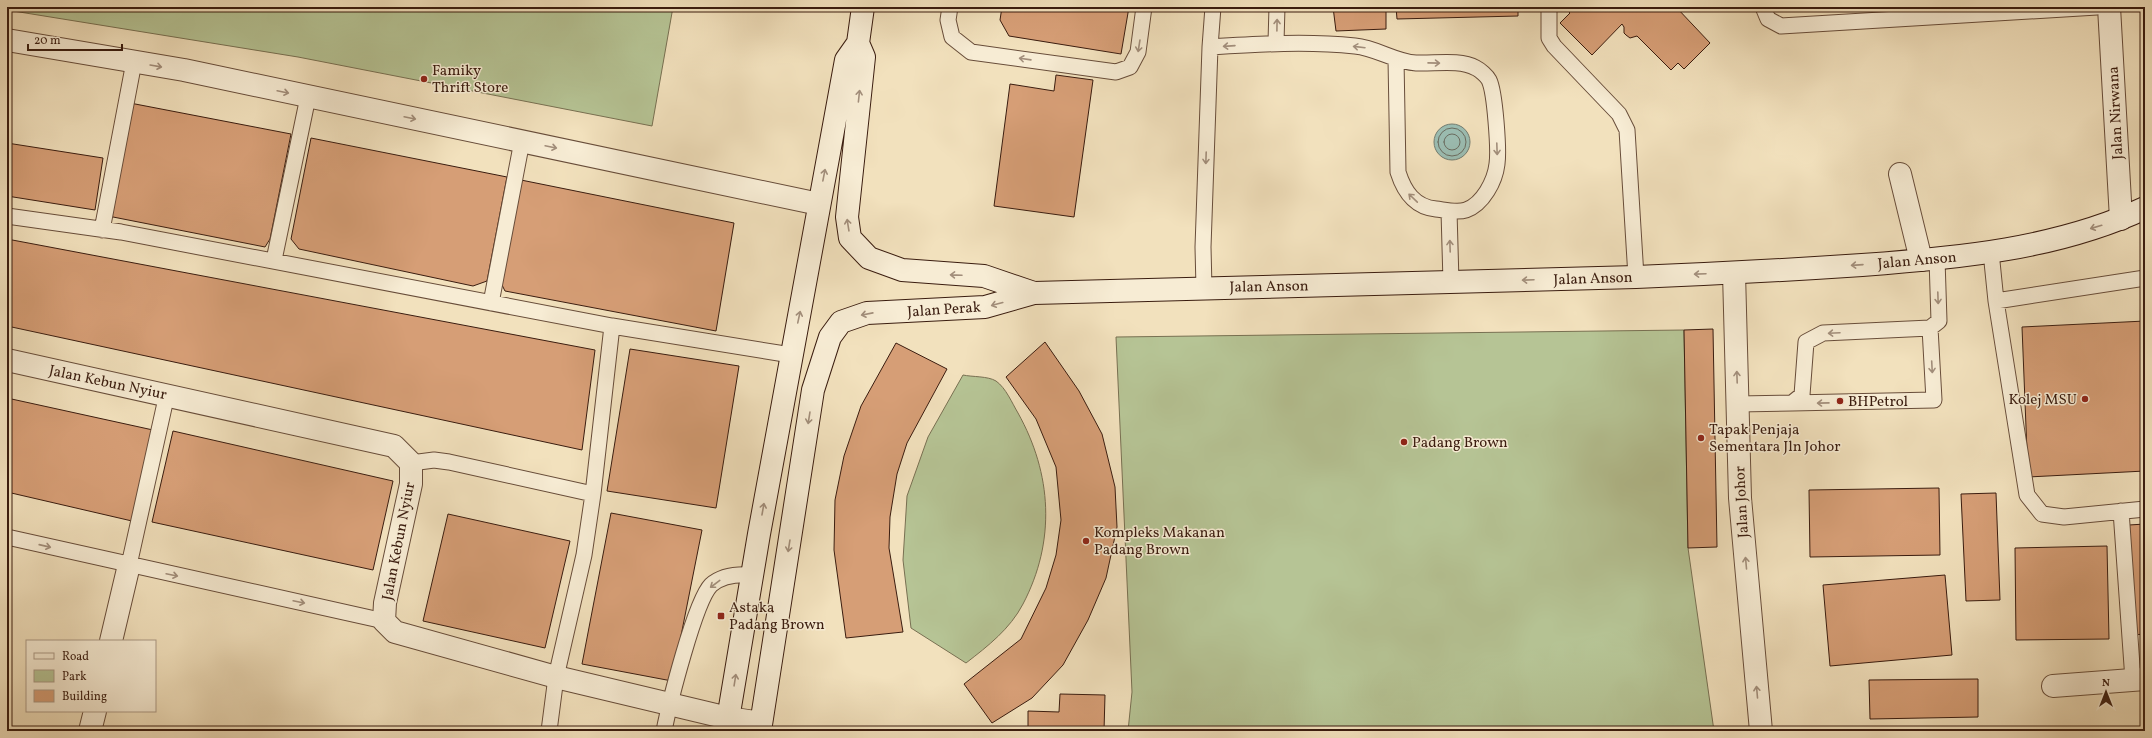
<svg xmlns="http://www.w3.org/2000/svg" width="2152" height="738" font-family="Vollkorn,serif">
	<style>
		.green { fill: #b6c495; stroke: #787052 }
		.water { fill: #9bbdb2; stroke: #747d71 }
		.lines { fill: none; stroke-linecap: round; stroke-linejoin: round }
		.shore { stroke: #6a6c60; stroke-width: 1 }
		.building { fill: #d69e76; stroke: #3a1c0f }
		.service-casing { stroke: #684d3a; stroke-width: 17 }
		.minor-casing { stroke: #684d3a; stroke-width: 24 }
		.secondary-casing { stroke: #3a1c0f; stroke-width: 24 }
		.service { stroke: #f7ecd4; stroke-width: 15 }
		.minor { stroke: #f7ecd4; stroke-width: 22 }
		.secondary { stroke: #f7ecd4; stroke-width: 22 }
		.oneway { stroke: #a28e7b }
		.poi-dot { fill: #8f2418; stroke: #f7ecd4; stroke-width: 1.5 }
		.labels { text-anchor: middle; stroke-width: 3; stroke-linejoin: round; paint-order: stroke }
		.poi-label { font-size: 15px; fill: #3a1c0f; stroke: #f7ecd4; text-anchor: start }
		.street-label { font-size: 15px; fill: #3a1c0f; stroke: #f7ecd4 }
	</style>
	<rect width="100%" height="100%" fill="#f2e1bd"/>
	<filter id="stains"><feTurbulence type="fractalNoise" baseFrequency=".005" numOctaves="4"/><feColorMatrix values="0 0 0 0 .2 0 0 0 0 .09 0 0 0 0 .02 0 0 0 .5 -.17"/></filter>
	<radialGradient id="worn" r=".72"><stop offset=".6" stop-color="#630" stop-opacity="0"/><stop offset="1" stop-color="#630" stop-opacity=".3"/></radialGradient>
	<!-- green -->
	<path class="green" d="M7,7H673L652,126L298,57L7,10Z
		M1684,330L1688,548L1714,731H1128L1132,692L1116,337Z
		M963,375C972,377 988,376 996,381C1006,388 1012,403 1018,413C1052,474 1056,541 1023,604C1010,629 988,646 966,663L911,628L903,560L907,496L928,437Z"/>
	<!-- water -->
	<path class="water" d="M1434 142a18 18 0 1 1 36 0a18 18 0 1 1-36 0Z"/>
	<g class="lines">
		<!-- shore -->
		<path class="shore" d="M1438 142a14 14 0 1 1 28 0a14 14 0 1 1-28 0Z
			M1444 142a8 8 0 1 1 16 0a8 8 0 1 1-16 0Z"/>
	</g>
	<!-- building -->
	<path class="building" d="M1002,7H1129L1121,54L1009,36L1000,20Z
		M1333,7H1386V29L1336,31Z
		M1396,7H1518V16L1397,19Z
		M1564,7H1676L1710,43L1684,69L1678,63L1671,70L1637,36L1630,38L1626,35L1624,33V27L1622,24L1592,55L1560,23L1570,13Z
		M1056,75L1093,80L1074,217L994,206L1010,84L1054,91Z
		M130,103L291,134L270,239L265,247L108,216Z
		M311,138L507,177L487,281L473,286L299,249L291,239Z
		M7,143L103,158L95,210L7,196Z
		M521,180L734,223L716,331L505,291L501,283Z
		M7,239L595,350L582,450L7,326Z
		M2145,321V471L2028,477L2022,327Z
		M1713,329L1717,547L1688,548L1684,330Z
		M1045,342L1079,391L1102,434L1115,487L1117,527L1106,578L1088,620L1063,665L1032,698L992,723L964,684L1021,639L1046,588L1056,555L1061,520L1056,467L1036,419L1006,377Z
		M896,343L947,369L907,443L897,474L890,517L889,548L903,632L846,638L834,550L835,500L844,456L861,406Z
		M630,349L739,366L716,508L607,491Z
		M7,398L153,430L132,521L7,492Z
		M173,431L393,481L373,570L152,522Z
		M1939,488L1940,555L1810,557L1809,490Z
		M1996,493L2000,600L1966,601L1961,494Z
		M611,513L702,530L672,681L582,664Z
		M448,514L570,541L545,648L423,621Z
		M2145,524V634L2133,635L2129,525Z
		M2107,546L2109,639L2016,640L2015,548Z
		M1945,575L1952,655L1830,666L1823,585Z
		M1978,679V717L1870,719L1869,680Z
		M1060,694L1105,695L1104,731H1028V711L1059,712Z"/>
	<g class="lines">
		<!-- service casing -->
		<g class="service-casing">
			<path id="service" d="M950,7L948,20L952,37L971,52L1116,72L1130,67L1138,52L1144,7
				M1549,7V38L1554,46L1619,114L1627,130L1636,277
				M1763,7L1768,19L1781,26L2097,7
				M1276,42L1277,7
				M1210,47L1213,7
				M1449,211L1451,282
				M7,216L121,232L612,326L791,355
				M102,230L134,62
				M1991,252L1996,301L2027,495L2042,514L2064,517L2145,509
				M274,260L308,97
				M1204,288L1203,247L1210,47C1259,44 1307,41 1355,46C1377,48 1395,62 1416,63C1435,64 1459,59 1476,68C1480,70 1487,76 1489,80C1495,92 1499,150 1497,164C1495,181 1483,204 1466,210C1457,213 1445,210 1436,209C1414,207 1404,191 1398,172L1396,59
				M1996,301L2145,278
				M491,303L522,141
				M1792,403L1934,400L1930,328
				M1738,404L1792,403L1802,395L1806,342L1823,333L1930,328L1939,321L1937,259
				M411,463L434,460L449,462L593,494L612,326
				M2121,511L2133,680
				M7,537L384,621
				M129,565L167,394
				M549,731L556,677L584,555L593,494
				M664,731C669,705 695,601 711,585C722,575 738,574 752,575"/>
		</g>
		<!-- minor casing -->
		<g class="minor-casing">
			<path id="minor" d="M2109,7L2121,219
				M7,40L184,70L819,204
				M1900,174L1921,260
				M1734,273L1740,498L1761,731
				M7,360L394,446L411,463V484L385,603L384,621L395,632L556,677L728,718L761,723
				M111,641L129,565
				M2053,686L2145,679
				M90,731L95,711"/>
		</g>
		<!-- secondary casing -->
		<g class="secondary-casing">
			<path id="secondary" d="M858,43L864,57L847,217L850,238L869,258L902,270L984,276L1034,293
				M726,731L759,534L846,60L858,43L863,7
				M760,731L813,390L830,337L841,322L867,313L985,307L1034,293L1636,277C1712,274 1787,270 1862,265C1958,258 2057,249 2145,208"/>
		</g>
		<!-- service -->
		<use href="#service" class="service"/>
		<!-- minor -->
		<use href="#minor" class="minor"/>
		<!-- secondary -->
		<use href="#secondary" class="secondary"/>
	</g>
	<!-- one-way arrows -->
	<defs><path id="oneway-shaft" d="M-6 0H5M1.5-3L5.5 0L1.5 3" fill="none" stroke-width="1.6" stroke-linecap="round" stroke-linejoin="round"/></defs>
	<g class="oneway">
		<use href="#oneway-shaft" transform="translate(1277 25) rotate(-89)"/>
		<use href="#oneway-shaft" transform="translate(1139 46) rotate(99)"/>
		<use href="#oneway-shaft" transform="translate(1229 46) rotate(176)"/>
		<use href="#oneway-shaft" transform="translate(1359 47) rotate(-173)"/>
		<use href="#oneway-shaft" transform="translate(1025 59) rotate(-172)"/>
		<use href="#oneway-shaft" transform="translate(1434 63) rotate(1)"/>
		<use href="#oneway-shaft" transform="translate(156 66) rotate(10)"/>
		<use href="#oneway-shaft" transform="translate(283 92) rotate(12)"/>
		<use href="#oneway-shaft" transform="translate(859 96) rotate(-84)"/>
		<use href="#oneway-shaft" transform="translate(410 118) rotate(12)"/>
		<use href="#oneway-shaft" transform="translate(551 147) rotate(12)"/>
		<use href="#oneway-shaft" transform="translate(1497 149) rotate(88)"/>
		<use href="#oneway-shaft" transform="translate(1206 158) rotate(92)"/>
		<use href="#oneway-shaft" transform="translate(824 175) rotate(-79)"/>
		<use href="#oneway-shaft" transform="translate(1413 198) rotate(-136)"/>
		<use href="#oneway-shaft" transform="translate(848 225) rotate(-99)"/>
		<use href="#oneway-shaft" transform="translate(2096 227) rotate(164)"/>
		<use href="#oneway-shaft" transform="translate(1450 246) rotate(-92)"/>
		<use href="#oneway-shaft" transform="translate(1857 265) rotate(176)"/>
		<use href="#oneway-shaft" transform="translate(1700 274) rotate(178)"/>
		<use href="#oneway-shaft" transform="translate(956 275) rotate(-178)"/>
		<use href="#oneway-shaft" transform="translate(1528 280) rotate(178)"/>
		<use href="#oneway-shaft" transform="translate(1938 298) rotate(88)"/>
		<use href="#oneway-shaft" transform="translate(997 304) rotate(165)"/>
		<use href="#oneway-shaft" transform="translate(867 314) rotate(169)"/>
		<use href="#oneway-shaft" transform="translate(799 317) rotate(-78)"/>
		<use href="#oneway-shaft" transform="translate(1834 333) rotate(177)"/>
		<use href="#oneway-shaft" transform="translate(1932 367) rotate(87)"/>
		<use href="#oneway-shaft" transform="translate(1737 377) rotate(-92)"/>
		<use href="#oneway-shaft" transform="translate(1823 403) rotate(179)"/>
		<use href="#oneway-shaft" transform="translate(809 418) rotate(99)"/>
		<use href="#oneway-shaft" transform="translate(763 509) rotate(-80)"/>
		<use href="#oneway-shaft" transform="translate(45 546) rotate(13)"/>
		<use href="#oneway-shaft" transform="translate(789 546) rotate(99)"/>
		<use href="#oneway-shaft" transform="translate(1746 563) rotate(-95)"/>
		<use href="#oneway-shaft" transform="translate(172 575) rotate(12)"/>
		<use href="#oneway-shaft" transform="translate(715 584) rotate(143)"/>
		<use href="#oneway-shaft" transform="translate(299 602) rotate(12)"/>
		<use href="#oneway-shaft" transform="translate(735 680) rotate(-81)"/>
		<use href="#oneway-shaft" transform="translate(1757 692) rotate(-95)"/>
	</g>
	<!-- markers -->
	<g class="poi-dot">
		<circle cx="424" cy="79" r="4"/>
		<circle cx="2085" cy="399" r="4"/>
		<circle cx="1840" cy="401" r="4"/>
		<circle cx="1701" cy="438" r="4"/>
		<circle cx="1404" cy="442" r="4"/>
		<circle cx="1086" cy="541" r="4"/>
		<rect x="717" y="612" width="8" height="8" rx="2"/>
	</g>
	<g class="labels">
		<!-- poi labels -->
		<g class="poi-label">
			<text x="432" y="75">Famiky<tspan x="432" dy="17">Thrift Store</tspan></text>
			<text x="2077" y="404" text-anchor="end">Kolej MSU</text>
			<text x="1848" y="406">BHPetrol</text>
			<text x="1709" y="434">Tapak Penjaja<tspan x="1709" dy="17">Sementara Jln Johor</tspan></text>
			<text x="1412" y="447">Padang Brown</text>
			<text x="1094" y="537">Kompleks Makanan<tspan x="1094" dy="17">Padang Brown</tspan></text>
			<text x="729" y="612">Astaka<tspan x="729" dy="17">Padang Brown</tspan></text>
		</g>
		<!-- street labels -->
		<g class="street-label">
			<text transform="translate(2115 113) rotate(-93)" y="5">Jalan Nirwana</text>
			<text transform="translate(1917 260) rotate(-5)" y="5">Jalan Anson</text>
			<text transform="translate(1593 278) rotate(-2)" y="5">Jalan Anson</text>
			<text transform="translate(1269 286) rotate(-1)" y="5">Jalan Anson</text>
			<text transform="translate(944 309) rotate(-4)" y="5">Jalan Perak</text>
			<text transform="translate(108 382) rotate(12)" y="5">Jalan Kebun Nyiur</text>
			<text transform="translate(1741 502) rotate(-93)" y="5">Jalan Johor</text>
			<text transform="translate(398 541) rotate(-79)" y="5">Jalan Kebun Nyiur</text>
		</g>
	</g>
	<!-- margin -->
	<rect width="2152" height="738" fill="none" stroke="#f2e1bd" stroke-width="24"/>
	<rect x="8" y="8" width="2136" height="722" fill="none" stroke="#3a1c0f" stroke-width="2"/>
	<rect x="12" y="12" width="2128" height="714" fill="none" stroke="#3a1c0f"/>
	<!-- legend -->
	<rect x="26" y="640" width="130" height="72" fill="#f7ecd4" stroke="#ab9985"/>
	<rect x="34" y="653" width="20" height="6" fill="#f7ecd4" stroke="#ab9985"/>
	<text x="62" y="660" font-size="12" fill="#3a1c0f">Road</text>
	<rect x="34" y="670" width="20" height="12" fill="#b6c495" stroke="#ab9985"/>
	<text x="62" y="680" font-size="12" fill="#3a1c0f">Park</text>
	<rect x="34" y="690" width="20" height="12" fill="#d69e76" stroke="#ab9985"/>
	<text x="62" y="700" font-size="12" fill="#3a1c0f">Building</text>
	<!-- north arrow -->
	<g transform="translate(2106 692)" stroke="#f7ecd4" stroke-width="3" paint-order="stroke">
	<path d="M0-3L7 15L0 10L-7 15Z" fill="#3a1c0f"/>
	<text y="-6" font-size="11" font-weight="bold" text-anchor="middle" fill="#3a1c0f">N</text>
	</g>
	<!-- scale -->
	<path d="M28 44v6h94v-6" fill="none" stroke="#3a1c0f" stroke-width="2"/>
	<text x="34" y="44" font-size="12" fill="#3a1c0f" stroke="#f7ecd4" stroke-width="3" paint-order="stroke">20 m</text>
	<rect width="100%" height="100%" filter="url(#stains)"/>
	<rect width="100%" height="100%" fill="url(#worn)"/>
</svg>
